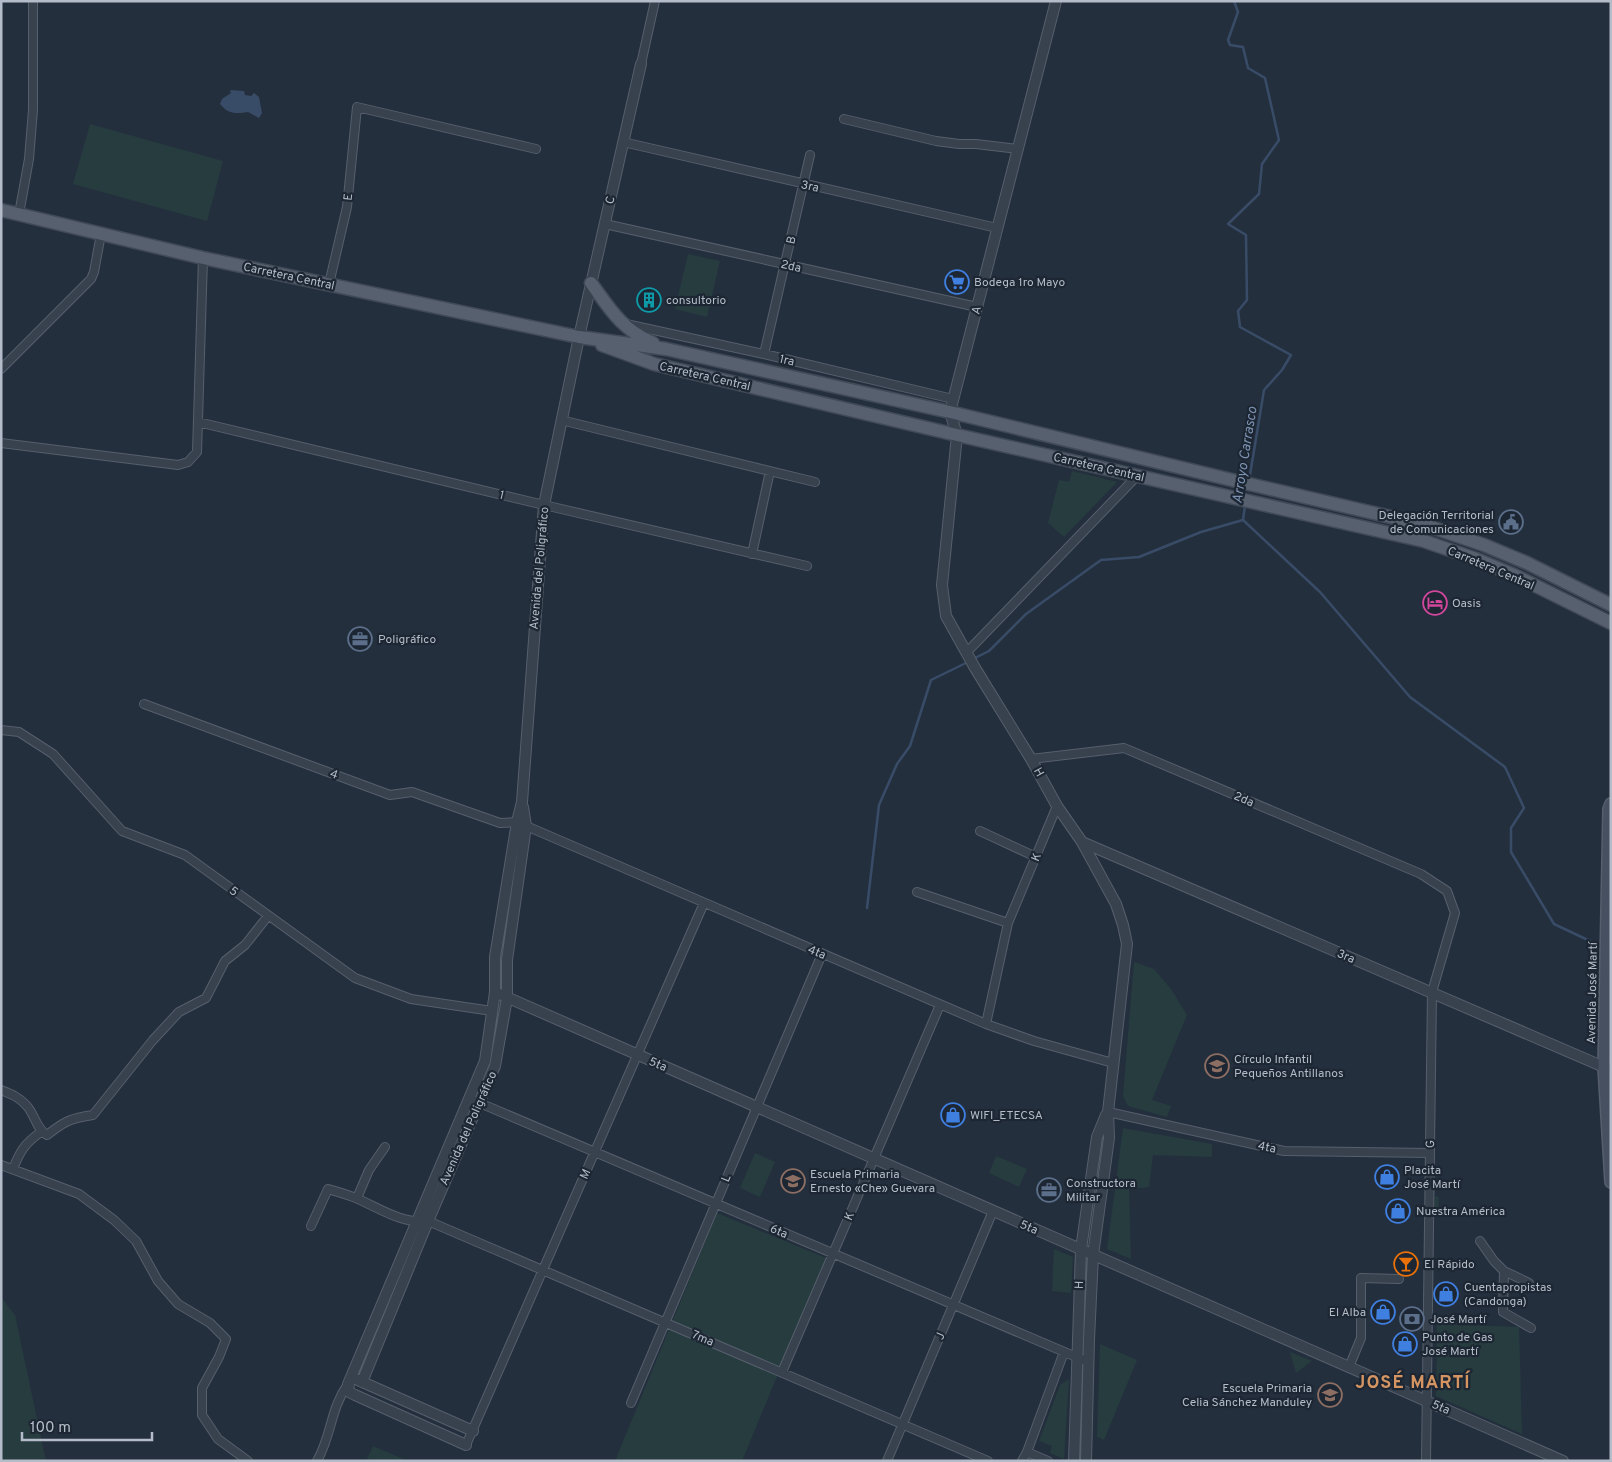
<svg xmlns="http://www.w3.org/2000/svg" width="1612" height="1462" font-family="Overpass,sans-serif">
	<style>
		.green { fill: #263c3f }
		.water { fill: #394c67 }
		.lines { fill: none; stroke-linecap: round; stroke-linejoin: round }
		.stream { stroke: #394c67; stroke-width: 2.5 }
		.minor-casing { stroke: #565f6c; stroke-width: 10 }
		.tertiary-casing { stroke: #565f6c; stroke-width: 12 }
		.secondary-casing { stroke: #565f6c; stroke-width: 14 }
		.primary-casing { stroke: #414a57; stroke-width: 15 }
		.minor { stroke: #38414e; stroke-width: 8 }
		.tertiary { stroke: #38414e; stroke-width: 10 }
		.secondary { stroke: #465061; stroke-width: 11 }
		.primary { stroke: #56606e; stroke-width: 12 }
		.labels { text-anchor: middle; stroke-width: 4.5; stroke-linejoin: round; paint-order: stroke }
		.street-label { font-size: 12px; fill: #b4bcc9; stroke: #1d2633 }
		.poi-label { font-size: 12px; fill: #b4bcc9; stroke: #1d2633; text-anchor: start }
		.water-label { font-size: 14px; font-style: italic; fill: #7c92b1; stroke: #1d2633 }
		.district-label { font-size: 18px; font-weight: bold; letter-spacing: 1px; fill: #d59563; stroke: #1d2633 }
	</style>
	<rect width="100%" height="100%" fill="#242f3e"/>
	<!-- green -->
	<path class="green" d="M90,124L223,161L207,221L73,184Z
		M688,254L720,261L707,317L675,309Z
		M1072,471L1117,482L1064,537L1048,523L1059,480L1069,482Z
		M1134,962L1154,969L1171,989L1187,1015L1152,1100L1171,1106L1167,1117L1128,1106L1123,1096Z
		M1123,1128L1212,1144V1157L1153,1155L1149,1187L1129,1189L1131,1259L1107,1249Z
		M755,1153L775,1162L760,1197L740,1188Z
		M996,1156L1027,1169L1019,1187L989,1173Z
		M1435,1196L1439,1197L1438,1217L1434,1216Z
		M717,1213L826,1258L742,1461H615Z
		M1054,1249L1073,1257L1071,1293L1052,1291Z
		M1,1297L15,1315L46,1461H1Z
		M1437,1324L1519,1327L1522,1434L1436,1396Z
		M1100,1344L1137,1360L1104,1440L1097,1437Z
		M1290,1352L1312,1361L1296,1373Z
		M1069,1379L1064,1459L1050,1453L1052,1446L1039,1441L1060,1385Z
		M373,1446L408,1461H366Z"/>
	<!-- water -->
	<path class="water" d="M230,90L244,91L245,95L251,96L254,93L259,97L262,113L259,118L248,112C235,114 228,114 220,104L222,99L231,93Z"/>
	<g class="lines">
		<!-- stream -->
		<path class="stream" d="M1234,1L1238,12L1228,40L1230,45L1243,47L1248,68L1265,78L1279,140L1262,164L1259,194L1228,224L1246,235L1247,300L1238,311L1240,327L1291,355L1282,370L1264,390L1249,481
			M1245,506L1243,520L1320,592L1410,697L1505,767L1524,808L1511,828V852L1554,924L1590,941
			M973,659L989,651L1026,614L1101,560L1139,557L1201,532L1243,520
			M867,908L879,805L897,764L910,746L931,680L968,662"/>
		<!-- minor casing -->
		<g class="minor-casing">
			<path id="minor" d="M641,64L655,1
				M844,119L936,141L959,144H976L1018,149
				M623,142L997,228
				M19,214L29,159L33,110V1
				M605,224L977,307
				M329,284L347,207L357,107L536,149
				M626,324L764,354L953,399
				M764,354L810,155
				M1,369L91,279L94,272L101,234
				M561,420L815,482
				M198,422L544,505L807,566
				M1,443L178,465L188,462L197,452L203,258
				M752,554L770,471
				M966,653L1138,475
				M144,704L390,795L412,792L500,823L517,822L986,1024L1034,1041L1113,1063
				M1,730L19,732L53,754L122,831L185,855L355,978L411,999L492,1011
				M1031,759L1124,748L1421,874L1447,891L1455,913L1432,992L1426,1461
				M980,831L1036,857
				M917,892L1008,923
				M986,1024L1008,923L1057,806
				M1,1090C11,1094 19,1097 26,1105C35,1114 36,1129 47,1135C65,1121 71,1118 93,1115L153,1040L179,1012L206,998L225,961L245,945L268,916
				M475,1101L1088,1362
				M1108,1112L1284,1151L1430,1153
				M1,1165L79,1194L114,1220L136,1241L158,1281L178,1304L210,1323L226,1339L219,1357L202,1388V1415L218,1439L248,1461
				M13,1169C20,1151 25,1143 41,1132
				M357,1198L369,1170L385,1147
				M311,1226L328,1189C338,1192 349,1195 358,1199C381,1209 402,1224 428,1221L988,1461
				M1480,1241L1494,1261L1504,1271
				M1529,1283L1504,1271L1503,1312L1531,1328
				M1349,1367L1361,1338V1278L1399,1279
				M782,1372L940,1005
				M631,1403L822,954
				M466,1445L704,903
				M1027,1452L1048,1461
				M317,1461C332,1435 330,1409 348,1384H350
				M887,1461L993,1211
				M1022,1461L1027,1452L1064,1352"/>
		</g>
		<!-- tertiary casing -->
		<g class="tertiary-casing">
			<path id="tertiary" d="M1056,1L950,412L957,435L942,585L946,616L975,668L1031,759L1057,806L1082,842L1116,904L1123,925L1127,944L1108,1112L1109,1138L1093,1255L1089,1339L1086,1461
				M1082,842L1611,1070
				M495,992L1563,1461
				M351,1377L485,1061L495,992V957L517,822L522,802L544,505L579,337L641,64
				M362,1382L428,1221L495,1066L507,998V960L526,826L523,807
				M466,1445L355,1395L349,1392L348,1384L351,1377L473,1431
				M1074,1461L1081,1249L1097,1137L1106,1115"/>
		</g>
		<!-- secondary casing -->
		<g class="secondary-casing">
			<path id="secondary" d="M1611,804L1609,809L1604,1067L1611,1182"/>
		</g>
		<!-- primary casing -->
		<g class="primary-casing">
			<path id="primary" d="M1,210L203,258L579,337L666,349L950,412L1236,481L1425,525L1484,545L1527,563L1611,605
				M591,283C610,309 621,329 653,343
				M602,345L654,364L957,435L1424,541L1476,559L1514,575L1611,623"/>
		</g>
		<!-- minor -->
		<use href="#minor" class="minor"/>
		<!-- tertiary -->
		<use href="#tertiary" class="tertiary"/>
		<!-- secondary -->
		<use href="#secondary" class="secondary"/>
		<!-- primary -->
		<use href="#primary" class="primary"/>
	</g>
	<!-- icons -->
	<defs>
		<g id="supermarket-ring" transform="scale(1.25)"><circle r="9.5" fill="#1d2633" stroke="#3f7fe0" stroke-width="1.5"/><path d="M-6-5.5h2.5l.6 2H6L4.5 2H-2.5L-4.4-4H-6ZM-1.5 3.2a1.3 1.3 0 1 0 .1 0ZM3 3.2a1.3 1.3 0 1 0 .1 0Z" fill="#3f7fe0"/></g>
		<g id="building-ring" transform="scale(1.25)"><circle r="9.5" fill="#1d2633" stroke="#0f9aa8" stroke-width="1.5"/><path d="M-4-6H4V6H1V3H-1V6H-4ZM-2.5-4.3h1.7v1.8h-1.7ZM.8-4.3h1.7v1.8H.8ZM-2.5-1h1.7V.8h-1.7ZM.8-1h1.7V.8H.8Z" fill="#0f9aa8"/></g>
		<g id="civic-ring" transform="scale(1.25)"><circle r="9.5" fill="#1d2633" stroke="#5c6f8a" stroke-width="1.5"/><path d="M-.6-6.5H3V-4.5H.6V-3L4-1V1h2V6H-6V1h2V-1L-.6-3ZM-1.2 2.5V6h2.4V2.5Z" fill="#5c6f8a"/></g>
		<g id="hotel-ring" transform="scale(1.25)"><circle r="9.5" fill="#1d2633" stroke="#d1479c" stroke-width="1.5"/><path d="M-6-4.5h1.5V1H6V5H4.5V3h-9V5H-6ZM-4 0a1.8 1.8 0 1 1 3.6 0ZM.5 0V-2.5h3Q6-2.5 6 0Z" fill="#d1479c"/></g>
		<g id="office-ring" transform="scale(1.25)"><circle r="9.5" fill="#1d2633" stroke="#5c6f8a" stroke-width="1.5"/><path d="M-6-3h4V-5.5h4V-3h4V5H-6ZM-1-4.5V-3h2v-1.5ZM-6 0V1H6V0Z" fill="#5c6f8a"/></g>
		<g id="school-ring" transform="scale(1.25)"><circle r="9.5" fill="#1d2633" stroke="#8d6e63" stroke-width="1.5"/><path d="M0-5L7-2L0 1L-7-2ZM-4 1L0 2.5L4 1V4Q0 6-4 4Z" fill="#8d6e63"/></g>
		<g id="shop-ring" transform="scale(1.25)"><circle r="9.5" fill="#1d2633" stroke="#3f7fe0" stroke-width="1.5"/><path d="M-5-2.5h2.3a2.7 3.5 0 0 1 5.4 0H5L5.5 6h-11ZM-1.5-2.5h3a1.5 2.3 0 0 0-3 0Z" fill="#3f7fe0"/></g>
		<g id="bar-ring" transform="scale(1.25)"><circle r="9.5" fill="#1d2633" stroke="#e8710a" stroke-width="1.5"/><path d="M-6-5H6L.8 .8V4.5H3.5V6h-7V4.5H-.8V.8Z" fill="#e8710a"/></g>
		<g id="bank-ring" transform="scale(1.25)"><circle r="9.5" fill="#1d2633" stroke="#5c6f8a" stroke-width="1.5"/><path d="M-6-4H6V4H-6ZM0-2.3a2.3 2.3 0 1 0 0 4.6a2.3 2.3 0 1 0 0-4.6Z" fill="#5c6f8a"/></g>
	</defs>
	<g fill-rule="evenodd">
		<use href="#supermarket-ring" x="957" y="282"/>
		<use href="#building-ring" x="649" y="300"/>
		<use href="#civic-ring" x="1511" y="522"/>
		<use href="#hotel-ring" x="1435" y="603"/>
		<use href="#office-ring" x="360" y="639"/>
		<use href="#school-ring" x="1217" y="1066"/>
		<use href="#shop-ring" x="953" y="1115"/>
		<use href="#shop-ring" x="1387" y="1177"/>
		<use href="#school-ring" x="793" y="1181"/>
		<use href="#office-ring" x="1049" y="1190"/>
		<use href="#shop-ring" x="1398" y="1211"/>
		<use href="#bar-ring" x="1406" y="1264"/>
		<use href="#shop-ring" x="1446" y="1294"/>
		<use href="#shop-ring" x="1383" y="1312"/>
		<use href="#bank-ring" x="1412" y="1319"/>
		<use href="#shop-ring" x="1405" y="1344"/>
		<use href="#school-ring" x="1330" y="1395"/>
	</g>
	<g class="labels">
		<!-- street labels -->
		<g class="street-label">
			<text transform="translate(810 186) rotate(13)" y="4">3ra</text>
			<text transform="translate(348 197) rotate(-84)" y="4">E</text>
			<text transform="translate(610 200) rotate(-77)" y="4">C</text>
			<text transform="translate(791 240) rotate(-77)" y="4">B</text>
			<text transform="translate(791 266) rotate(13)" y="4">2da</text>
			<text transform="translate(289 276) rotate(12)" y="4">Carretera Central</text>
			<text transform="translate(976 310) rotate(-76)" y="4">A</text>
			<text transform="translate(787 360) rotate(13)" y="4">1ra</text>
			<text transform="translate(705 376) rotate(13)" y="4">Carretera Central</text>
			<text transform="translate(1099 467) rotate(13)" y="4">Carretera Central</text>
			<text transform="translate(502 495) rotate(14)" y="4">1</text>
			<text transform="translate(539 568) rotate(-85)" y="4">Avenida del Poligráfico</text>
			<text transform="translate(1491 568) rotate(23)" y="4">Carretera Central</text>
			<text transform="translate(1039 772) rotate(61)" y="4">H</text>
			<text transform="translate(334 774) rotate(20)" y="4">4</text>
			<text transform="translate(1244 799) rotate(23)" y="4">2da</text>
			<text transform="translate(1036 857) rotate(-67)" y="4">K</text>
			<text transform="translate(234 891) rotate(37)" y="4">5</text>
			<text transform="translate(817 952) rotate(23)" y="4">4ta</text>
			<text transform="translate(1346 956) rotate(23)" y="4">3ra</text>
			<text transform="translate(1592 993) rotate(-89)" y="4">Avenida José Martí</text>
			<text transform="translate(658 1064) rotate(24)" y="4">5ta</text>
			<text transform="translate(468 1128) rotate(-66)" y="4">Avenida del Poligráfico</text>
			<text transform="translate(1430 1144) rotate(-89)" y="4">G</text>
			<text transform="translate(1267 1147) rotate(12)" y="4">4ta</text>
			<text transform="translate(585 1174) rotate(-66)" y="4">M</text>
			<text transform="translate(726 1178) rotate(-67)" y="4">L</text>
			<text transform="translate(849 1216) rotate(-67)" y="4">K</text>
			<text transform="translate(1029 1227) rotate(24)" y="4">5ta</text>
			<text transform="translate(779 1231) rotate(23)" y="4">6ta</text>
			<text transform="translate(1079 1285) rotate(-88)" y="4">H</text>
			<text transform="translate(940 1336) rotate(-67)" y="4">J</text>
			<text transform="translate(703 1338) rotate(23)" y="4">7ma</text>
			<text transform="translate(1441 1407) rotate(24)" y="4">5ta</text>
		</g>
		<!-- poi labels -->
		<g class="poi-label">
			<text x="974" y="286">Bodega 1ro Mayo</text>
			<text x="666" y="304">consultorio</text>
			<text x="1494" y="519" text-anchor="end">Delegación Territorial<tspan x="1494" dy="14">de Comunicaciones</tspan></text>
			<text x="1452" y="607">Oasis</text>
			<text x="378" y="643">Poligráfico</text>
			<text x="1234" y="1063">Círculo Infantil<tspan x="1234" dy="14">Pequeños Antillanos</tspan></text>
			<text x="970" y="1119">WIFI_ETECSA</text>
			<text x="1404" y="1174">Placita<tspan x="1404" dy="14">José Martí</tspan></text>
			<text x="810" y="1178">Escuela Primaria<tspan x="810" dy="14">Ernesto «Che» Guevara</tspan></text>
			<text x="1066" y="1187">Constructora<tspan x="1066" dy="14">Militar</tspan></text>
			<text x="1416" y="1215">Nuestra América</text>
			<text x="1424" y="1268">El Rápido</text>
			<text x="1464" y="1291">Cuentapropistas<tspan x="1464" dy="14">(Candonga)</tspan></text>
			<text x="1366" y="1316" text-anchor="end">El Alba</text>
			<text x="1430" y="1323">José Martí</text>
			<text x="1422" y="1341">Punto de Gas<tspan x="1422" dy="14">José Martí</tspan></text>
			<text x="1312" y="1392" text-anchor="end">Escuela Primaria<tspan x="1312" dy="14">Celia Sánchez Manduley</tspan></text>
		</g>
		<!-- water labels -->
		<g class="water-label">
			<text transform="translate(1244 455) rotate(-81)" y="5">Arroyo Carrasco</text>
		</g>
		<!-- district labels -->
		<g class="district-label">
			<text x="1413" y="1388">JOSÉ MARTÍ</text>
		</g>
	</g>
	<!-- border -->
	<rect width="1612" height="1462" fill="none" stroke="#b4bcc9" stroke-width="5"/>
	<!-- scale -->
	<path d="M22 1432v8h130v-8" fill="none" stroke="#b4bcc9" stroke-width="2.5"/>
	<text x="30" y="1432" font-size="15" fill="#b4bcc9" stroke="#1d2633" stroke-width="4" paint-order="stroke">100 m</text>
</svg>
